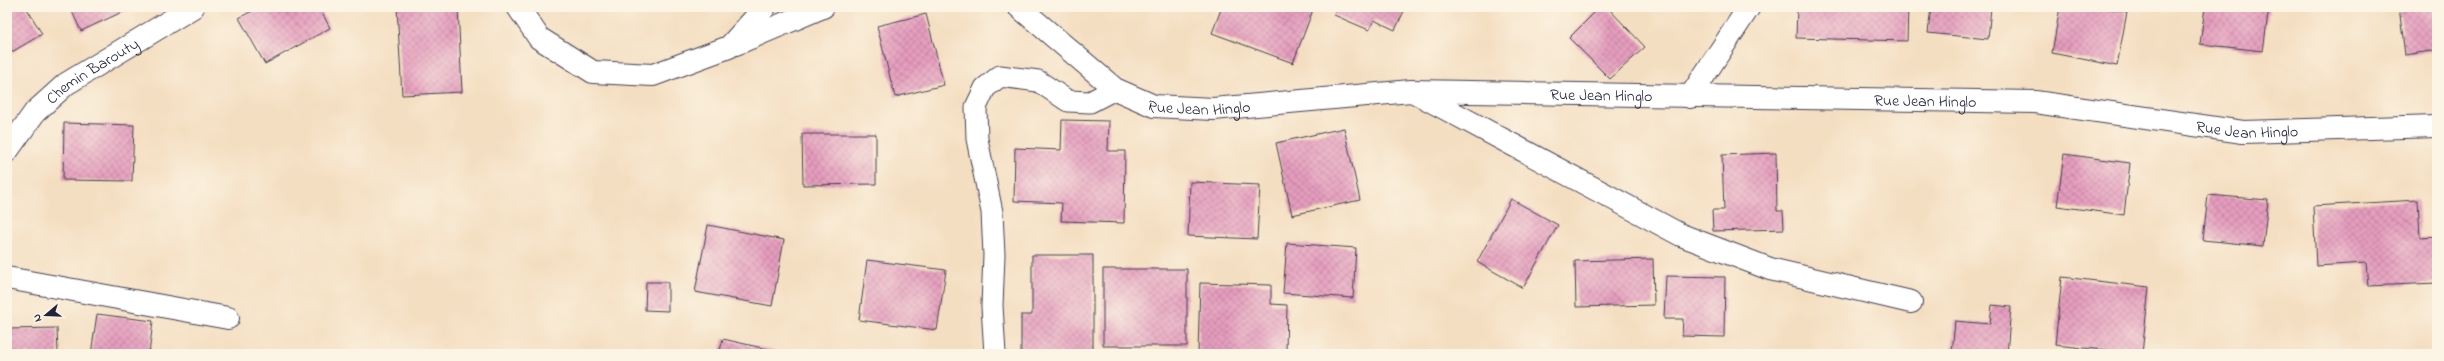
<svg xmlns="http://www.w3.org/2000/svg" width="2444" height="361" font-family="'Indie Flower',sans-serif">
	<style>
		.building { fill: url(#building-cross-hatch) }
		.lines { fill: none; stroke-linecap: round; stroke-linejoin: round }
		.lane-casing { stroke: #423e4f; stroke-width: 23 }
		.street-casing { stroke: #423e4f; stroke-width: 24 }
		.lane { stroke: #fff; stroke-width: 21 }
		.street { stroke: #fff; stroke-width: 22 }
		.labels { text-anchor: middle; stroke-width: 4; stroke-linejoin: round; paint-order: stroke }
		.street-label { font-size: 16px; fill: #22223b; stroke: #fcf5e5 }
	</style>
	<defs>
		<pattern id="building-cross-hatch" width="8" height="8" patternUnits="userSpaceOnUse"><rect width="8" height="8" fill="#e69dbe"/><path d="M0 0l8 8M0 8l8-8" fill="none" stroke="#ba809c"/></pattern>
	</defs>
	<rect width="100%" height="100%" fill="#fcf5e5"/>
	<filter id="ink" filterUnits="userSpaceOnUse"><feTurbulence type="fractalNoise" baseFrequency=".025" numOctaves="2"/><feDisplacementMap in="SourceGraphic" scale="8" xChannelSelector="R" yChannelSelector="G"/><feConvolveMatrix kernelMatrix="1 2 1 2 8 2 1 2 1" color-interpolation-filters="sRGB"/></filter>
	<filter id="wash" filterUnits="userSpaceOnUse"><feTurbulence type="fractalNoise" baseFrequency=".012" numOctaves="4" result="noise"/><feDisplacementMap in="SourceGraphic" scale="16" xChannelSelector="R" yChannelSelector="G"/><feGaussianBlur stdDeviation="0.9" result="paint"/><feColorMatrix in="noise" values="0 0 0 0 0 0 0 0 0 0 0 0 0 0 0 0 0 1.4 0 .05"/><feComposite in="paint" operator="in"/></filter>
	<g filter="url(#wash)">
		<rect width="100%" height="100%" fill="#f4dec1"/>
		<g id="blocks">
			<!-- building -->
			<path class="building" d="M11,7H26L42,34L12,52L7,46V10Z
				M70,7H133L81,31Z
				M259,7H319L330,28L265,64L239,18Z
				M397,7H458L462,92L402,95Z
				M1222,7H1314L1293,63L1212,33Z
				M1337,7H1411L1409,11L1405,9L1395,30L1374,20L1369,30L1334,15Z
				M1600,7H1607L1645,47L1610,79L1569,38Z
				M1797,7H1908L1907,41L1796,38Z
				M1931,7H1991L1988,39L1928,33Z
				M2060,7H2101L2127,12L2117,66L2052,53Z
				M2205,7H2269L2263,51L2200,44Z
				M2399,7H2437V50L2405,55Z
				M926,14L944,85L895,97L877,26Z
				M1062,120L1109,121L1108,151H1125L1124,223L1061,221L1062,203L1014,201L1015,148L1061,150Z
				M64,123L134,125L132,181L63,180Z
				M1344,128L1360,200L1292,215L1276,143Z
				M802,134H876V184L803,185Z
				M1776,153L1777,211H1783L1784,229L1713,231L1712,210H1724L1722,155Z
				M2064,154L2130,163L2124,215L2057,206Z
				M1190,182L1260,185L1257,239L1188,236Z
				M2208,195L2268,200L2263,246L2203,240Z
				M1511,199L1558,225L1523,288L1477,262Z
				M2418,200L2420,238L2437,237V283L2368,286L2366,263L2316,266L2313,206Z
				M708,225L784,240L772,306L695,292Z
				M1287,243L1356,248L1353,298L1283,293Z
				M1032,255H1093V354H1021V315H1032Z
				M1653,259L1654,305L1576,307L1575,261Z
				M867,260L946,270L937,330L859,320Z
				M1103,269H1187V346H1103Z
				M1666,276L1725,277L1724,337L1682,336L1683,319H1664Z
				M2062,277L2149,287L2142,354L2055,345Z
				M646,282H668V311L645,310Z
				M1200,283L1271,285V304L1287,305L1286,354H1198Z
				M1992,305L2011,307L2007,354H1952L1955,321L1990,324Z
				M97,314L153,321L149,354H91Z
				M57,328L58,354H7V329Z
				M723,339L776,351L775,354H719Z"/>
		</g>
	</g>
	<g filter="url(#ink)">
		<use href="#blocks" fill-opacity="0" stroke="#423e4f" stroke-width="1"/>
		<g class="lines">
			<!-- lane casing -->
			<g class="lane-casing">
				<path id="lane" d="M995,354L992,306L994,255L992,212L977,139L976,107L985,88L1000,76L1038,81L1068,101L1090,102L1115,89"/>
			</g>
			<!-- street casing -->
			<g class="street-casing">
				<g id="street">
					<path d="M518,7L539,38L593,72L653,75L729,47L765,7"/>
					<path id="s1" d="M1019,7L1115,89L1154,106L1213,109L1411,91L2035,102L2243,132L2437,126"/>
					<path d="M736,44L823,7"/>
					<path d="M1416,93L1681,235L1770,269L1911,302"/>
					<path d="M1690,97L1749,7"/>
					<path id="s2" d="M7,151L35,112L66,84L193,7"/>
					<path d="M7,278L228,318"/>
				</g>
			</g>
			<!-- lane -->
			<use href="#lane" class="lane"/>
			<!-- street -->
			<use href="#street" class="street"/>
		</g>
	</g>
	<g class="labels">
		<!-- street labels -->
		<g class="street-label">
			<text dy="6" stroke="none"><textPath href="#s2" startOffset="119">Chemin Barouty</textPath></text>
			<text dy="6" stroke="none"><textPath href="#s1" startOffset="617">Rue Jean Hinglo</textPath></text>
			<text dy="6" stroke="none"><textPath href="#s1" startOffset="941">Rue Jean Hinglo</textPath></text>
			<text dy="6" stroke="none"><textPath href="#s1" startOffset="214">Rue Jean Hinglo</textPath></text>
			<text dy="6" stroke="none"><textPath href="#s1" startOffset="1265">Rue Jean Hinglo</textPath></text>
		</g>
	</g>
	<!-- margin -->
	<rect width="2444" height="361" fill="none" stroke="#fcf5e5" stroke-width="24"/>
	<!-- north arrow -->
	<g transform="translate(46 315) rotate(251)" stroke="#fcf5e5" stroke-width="3" paint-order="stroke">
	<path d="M0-3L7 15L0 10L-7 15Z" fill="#22223b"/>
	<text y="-6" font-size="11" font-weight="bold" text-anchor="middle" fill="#22223b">N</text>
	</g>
</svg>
